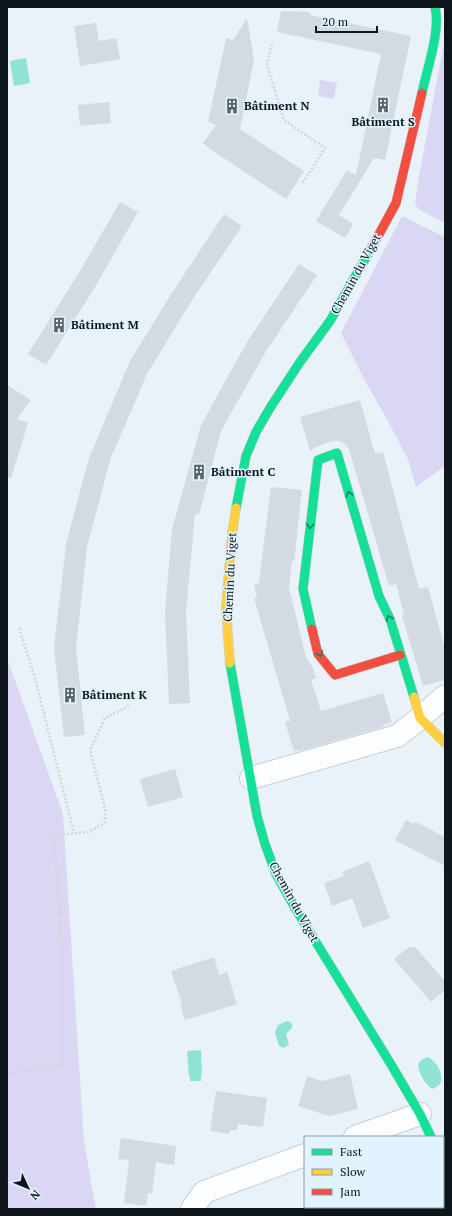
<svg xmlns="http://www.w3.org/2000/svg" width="452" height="1216" font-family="'PT Serif',serif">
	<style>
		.green { fill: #dad7f5 }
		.water { fill: #8fe3d4 }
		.building { fill: #d4dae1 }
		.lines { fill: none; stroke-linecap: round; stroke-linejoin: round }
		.street-casing { stroke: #c7cfd5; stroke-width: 24 }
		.fast-casing { stroke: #c7cfd5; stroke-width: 10 }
		.slow-casing { stroke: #c7cfd5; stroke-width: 10 }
		.jam-casing { stroke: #c7cfd5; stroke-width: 10 }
		.path { stroke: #d2d5d7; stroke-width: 2.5; stroke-dasharray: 2 2; stroke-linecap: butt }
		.street { stroke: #fcfdfe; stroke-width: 22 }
		.fast { stroke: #16e098; stroke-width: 9 }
		.slow { stroke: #ffcf43; stroke-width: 9 }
		.jam { stroke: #f24e42; stroke-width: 9 }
		.oneway { stroke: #138560 }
		.labels { text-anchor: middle; stroke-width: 3; stroke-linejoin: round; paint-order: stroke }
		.poi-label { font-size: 12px; font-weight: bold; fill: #0f161b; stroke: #e1f3ff; text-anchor: start }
		.street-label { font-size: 12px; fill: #0f161b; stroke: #e1f3ff }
	</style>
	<rect width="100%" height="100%" fill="#e8f2f8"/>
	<!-- green -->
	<path class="green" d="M445,38V223L418,209L415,203L418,181Z
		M320,80L337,83L334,99L318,96Z
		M402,216L445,237V466L416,487L408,459L383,412L366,383L341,333Z
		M7,658L63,814L84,1142L96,1209H7Z"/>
	<!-- water -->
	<path class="water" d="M26,58L30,83L14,86L10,61Z
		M287,1021L291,1022C295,1028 289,1030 286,1034L289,1044L284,1048L279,1046L275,1032L278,1025Z
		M201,1050L202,1076H201V1081H190V1077H189L187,1051Z
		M427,1057C436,1060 445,1075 440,1084C438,1086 435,1088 432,1089C426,1085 416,1070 419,1063C421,1059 424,1059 427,1057Z"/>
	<!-- building -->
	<path class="building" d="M281,11L310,12V15L411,36L385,160L374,158L339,215L353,224L345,238L316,221L347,170L356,175L381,54L277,32Z
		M247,18L254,60L240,129L304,171L286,199L216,153L203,143L216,125L208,122L226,38L233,40Z
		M96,23L99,41L116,38L120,59L80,66L74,26Z
		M109,102L111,123L80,126L78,105Z
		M120,202L138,212L95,287L46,365L28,354L80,271Z
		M224,214L242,226L194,297L147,374L110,460L87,547L76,647L85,735L64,737L54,648L66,544L89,458L130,361L170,296Z
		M299,264L317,275L265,353L221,431L199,515L195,514L186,612L190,703L169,704L165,612L172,529L201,425L247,342Z
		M7,385L31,400L17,419L28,423L11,478L7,477Z
		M360,400L375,454L383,452L419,589L428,587L445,649V680L423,686L402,616L404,615L396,584L389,586L349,449L345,444L339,441H333L314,448L310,451L300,417Z
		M271,487L302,490L294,562L292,561L289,588L306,657L313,668L316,678L311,680L321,711L383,693L392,722L383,725V727L303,750L294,751L285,722L290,721L254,598L257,597L254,585L259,583Z
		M175,769L183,797L148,807L140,779Z
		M406,820L414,824L416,822L445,837V866L395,840Z
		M369,861L390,918L363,928L352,898L332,906L324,883L344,876L342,872Z
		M409,947H415L445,981V990L431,1002L394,959Z
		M214,957L219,975L227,972L237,1004L185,1020L180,1004H182L171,971Z
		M350,1074L358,1109L329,1116L298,1106L307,1076L322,1081Z
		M216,1091L267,1098L263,1127L238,1124L237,1130H230V1134L210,1131Z
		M121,1138L176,1146L174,1165L156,1162L152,1194L148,1193L146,1206L124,1203L129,1160L118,1159Z"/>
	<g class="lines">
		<!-- street casing -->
		<g class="street-casing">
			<path id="street" d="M251,778L397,736L420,718L445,696
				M355,1137L420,1114
				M192,1209L204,1192L305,1155"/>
		</g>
		<!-- fast casing -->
		<g class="fast-casing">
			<path id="fast" d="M422,93C427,69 441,30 435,7
				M236,508L246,456L256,432L270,408L300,362L330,321L372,247
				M312,629L303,589L318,460L337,453L379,596L390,619L414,697
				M230,663L257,816L265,844L276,874L295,908L392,1066L420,1114L431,1137
				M443,1163L445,1167"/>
		</g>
		<!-- slow casing -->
		<g class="slow-casing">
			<path id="slow" d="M230,663L226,609L232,534L236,508
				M414,697L420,718L445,743"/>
		</g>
		<!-- jam casing -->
		<g class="jam-casing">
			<path id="jam" d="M372,247L396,203L422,93
				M312,629L318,654L335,675L400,655"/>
		</g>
		<!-- path -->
		<path class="path" d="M272,44L267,65L284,120L325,148L302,184
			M19,628L35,678L74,833
			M7,1074L63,1065V960L54,835L88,832L105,823V809L90,750L105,718L129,706"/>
		<!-- street -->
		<use href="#street" class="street"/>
		<!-- fast -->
		<use href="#fast" class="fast"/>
		<!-- slow -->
		<use href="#slow" class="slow"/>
		<!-- jam -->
		<use href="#jam" class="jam"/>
	</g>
	<!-- one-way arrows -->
	<defs><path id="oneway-chevron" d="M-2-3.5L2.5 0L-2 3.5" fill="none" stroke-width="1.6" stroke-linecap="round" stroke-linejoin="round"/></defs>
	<g class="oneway">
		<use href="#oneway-chevron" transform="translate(349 494) rotate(-106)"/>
		<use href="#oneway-chevron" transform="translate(310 526) rotate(96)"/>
		<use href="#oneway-chevron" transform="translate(389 618) rotate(-112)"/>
		<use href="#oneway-chevron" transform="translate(320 654) rotate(63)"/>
	</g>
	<!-- icons -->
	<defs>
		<g id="building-bare" transform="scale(1.2)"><path d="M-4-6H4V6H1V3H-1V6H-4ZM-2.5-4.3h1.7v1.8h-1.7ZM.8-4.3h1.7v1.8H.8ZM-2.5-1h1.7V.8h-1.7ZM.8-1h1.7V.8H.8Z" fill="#5b6368" stroke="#e1f3ff" stroke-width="2.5" paint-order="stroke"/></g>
	</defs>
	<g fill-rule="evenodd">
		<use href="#building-bare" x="383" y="105"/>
		<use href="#building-bare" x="232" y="106"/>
		<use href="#building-bare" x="59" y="325"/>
		<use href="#building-bare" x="199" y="472"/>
		<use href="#building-bare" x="70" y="695"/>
	</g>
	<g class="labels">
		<!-- poi labels -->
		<g class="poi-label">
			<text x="244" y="110">Bâtiment N</text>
			<text x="383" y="126" text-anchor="middle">Bâtiment S</text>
			<text x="71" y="329">Bâtiment M</text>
			<text x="211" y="476">Bâtiment C</text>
			<text x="82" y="699">Bâtiment K</text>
		</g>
		<!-- street labels -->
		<g class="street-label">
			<text transform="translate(356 274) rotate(-61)" y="4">Chemin du Viget</text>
			<text transform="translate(230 577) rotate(-87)" y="4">Chemin du Viget</text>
			<text transform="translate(294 902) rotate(61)" y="4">Chemin du Viget</text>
		</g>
	</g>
	<!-- border -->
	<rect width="452" height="1216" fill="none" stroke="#0f161b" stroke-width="16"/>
	<!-- legend -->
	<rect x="304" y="1136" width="140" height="72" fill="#e1f3ff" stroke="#8d9ba4"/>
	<rect x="312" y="1149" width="20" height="6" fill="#16e098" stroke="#8d9ba4"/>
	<text x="340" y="1156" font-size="12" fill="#0f161b">Fast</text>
	<rect x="312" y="1169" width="20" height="6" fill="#ffcf43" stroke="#8d9ba4"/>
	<text x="340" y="1176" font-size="12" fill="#0f161b">Slow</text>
	<rect x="312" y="1189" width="20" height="6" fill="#f24e42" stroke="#8d9ba4"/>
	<text x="340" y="1196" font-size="12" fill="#0f161b">Jam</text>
	<!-- north arrow -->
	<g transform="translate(28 1188) rotate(134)" stroke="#e1f3ff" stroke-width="3" paint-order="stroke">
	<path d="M0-3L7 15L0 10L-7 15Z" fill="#0f161b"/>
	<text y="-6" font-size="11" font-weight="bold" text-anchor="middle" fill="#0f161b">N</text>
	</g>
	<!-- scale -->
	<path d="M316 26v6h61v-6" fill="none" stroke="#0f161b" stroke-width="2"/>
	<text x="322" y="26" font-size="12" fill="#0f161b" stroke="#e1f3ff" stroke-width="3" paint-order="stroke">20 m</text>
</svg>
